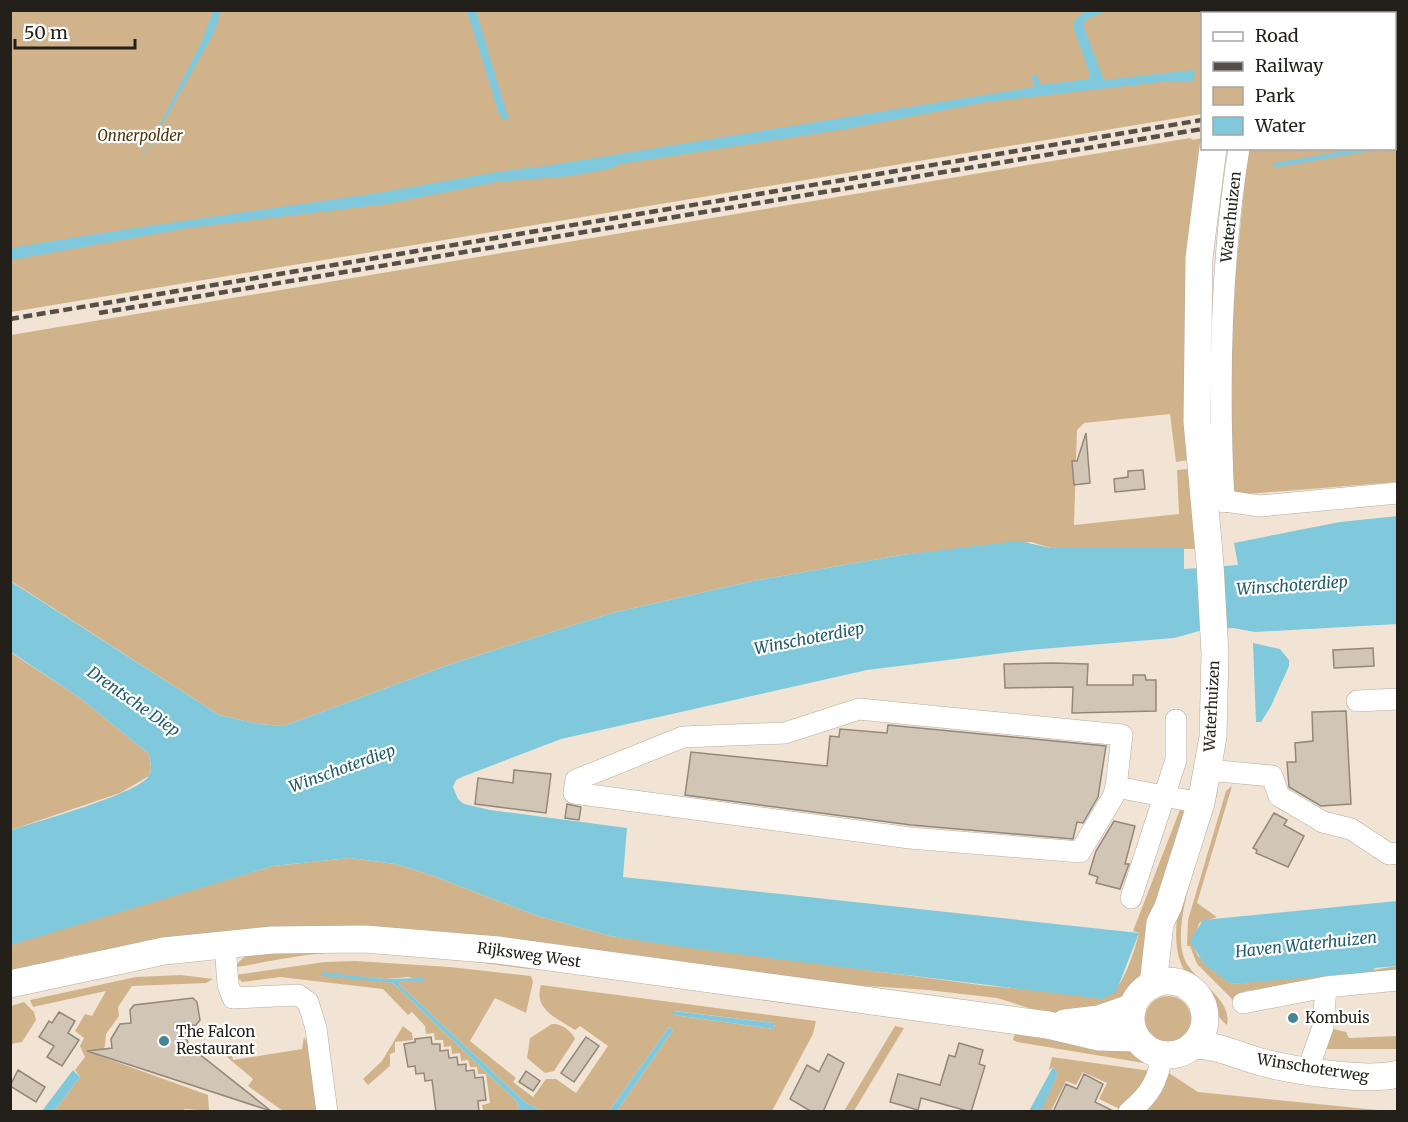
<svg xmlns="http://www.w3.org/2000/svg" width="1408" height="1122" font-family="Merriweather,serif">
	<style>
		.green { fill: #d1b38b; fill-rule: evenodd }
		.water { fill: #80c9dc }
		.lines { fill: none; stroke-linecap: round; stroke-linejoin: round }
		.stream { stroke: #80c9dc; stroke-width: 4.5 }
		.building { fill: #d1c6b6; stroke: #928778; stroke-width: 1.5 }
		.minor-casing { stroke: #b6ab9c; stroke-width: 22 }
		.major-casing { stroke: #b6ab9c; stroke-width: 28 }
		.minor { stroke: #fff; stroke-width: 21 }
		.major { stroke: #fff; stroke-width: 27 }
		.rail { stroke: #554f47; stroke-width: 4.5; stroke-dasharray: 9 4.5; stroke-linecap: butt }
		.poi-dot { fill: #448697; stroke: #fff; stroke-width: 2 }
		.labels { text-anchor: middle; stroke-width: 4.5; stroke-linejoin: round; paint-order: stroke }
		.park-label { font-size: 15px; font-style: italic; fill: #4c330a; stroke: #fff }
		.street-label { font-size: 15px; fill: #231f19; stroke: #fff }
		.poi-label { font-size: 15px; fill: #231f19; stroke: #fff; text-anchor: start }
		.water-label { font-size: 16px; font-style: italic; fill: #215c6a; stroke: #fff }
	</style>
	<rect width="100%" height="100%" fill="#f1e4d5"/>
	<!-- green -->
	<path class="green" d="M1397,10L1398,39H1395L1394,14H1202V114L11,312L10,11Z
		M1395,106H1397V482L1247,494L1236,492L1230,483L1227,362L1248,149L1394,148Z
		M1190,138L1193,140L1202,138V148L1188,460L1176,462L1170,414L1084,423L1077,430L1074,525L1179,514L1177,470L1188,469L1194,474L1198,549L1051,548L1031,542L901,555L753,581L612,613L451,664L284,726L258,724L219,715L11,581V335Z
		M10,652L80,698L149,754L151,768L149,776L120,793L11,830Z
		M1232,786L1197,903L1217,917L1199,923L1193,945L1198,956L1231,984L1319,975L1330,977L1397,966V974L1244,991L1243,1001L1235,1002L1197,964L1190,946H1187L1188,920L1226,791Z
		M1218,791C1207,836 1172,913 1183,955C1190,981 1233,996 1227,1025C1215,1016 1213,1003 1204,991C1198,983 1188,978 1183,968C1161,924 1198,842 1212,798Z
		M1181,807L1186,815L1142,980L1123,1004L1070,1014L1045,1013L997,998L928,990L766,979L655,962L159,943L71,956L11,972L10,945L34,937L273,866L350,858L395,864L428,874L535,915L610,936L988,986L1108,996C1124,986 1134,952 1139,933L1133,931Z
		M329,947L529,965L530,969C464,961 395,949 328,953C297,955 267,962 237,967L236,965L246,955Z
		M355,961L450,967L531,976L533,982L526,1013L495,998L470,1041L516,1078L513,1082L533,1097L546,1079H556L576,1093L608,1046L580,1026L575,1030C557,1018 533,1010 541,985L816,1021L813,1034L772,1111H617L673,1030L669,1027L609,1111H543L526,1103L399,984L401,981H423L408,977L384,979L321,973L393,983L517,1102L519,1106L516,1111H483L482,1105L490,1103L486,1074H478L477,1067H470L468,1060L461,1061L460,1053L452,1054L451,1046L444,1047L443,1040H435L434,1033L426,1034L425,1026L412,1012L408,1015L383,989L280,977L242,982L235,975L325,962ZM675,1011L774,1023L775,1025L773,1029L674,1015Z
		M181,975L213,979L206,983L132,986L118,1007L119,1016L106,1034L105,1046L100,1056L208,1095L209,1111L185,1109L182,1112L54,1111L80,1077L75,1070L85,1057L80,1046L84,1038L75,1031L85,1014L92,1016L106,991L33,1007L30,1000L136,977Z
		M1145 1019a23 23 0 1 1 46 0a23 23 0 1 1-46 0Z
		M24,1002L34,1012L36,1020L22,1042L11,1044V1006Z
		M552,1024C561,1023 572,1031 575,1039L554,1071L545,1073L527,1058L530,1038Z
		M403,1026L412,1033L413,1040L395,1042V1052L390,1054V1066L368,1085L363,1079L382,1061Z
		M895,1026L904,1028L854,1111H844Z
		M1329,1028L1346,1032L1349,1038L1397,1036V1049H1327Z
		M1018,1033L1136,1050L1151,1060L1150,1064L1017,1042L1013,1040L1014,1036Z
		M304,1037L310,1047L321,1111H283L248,1086L253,1079L220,1051L223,1047L230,1045L233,1060L302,1049Z
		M1052,1057L1151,1071V1076L1122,1110L1099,1099L1107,1083L1083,1072L1076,1085L1066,1081L1051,1111L1040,1112L1058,1073L1053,1067L1049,1070Z
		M1169,1073L1198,1092L1397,1112H1137L1164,1075Z"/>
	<!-- water -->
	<path class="water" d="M213,11H221L214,33L139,165L201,43Z
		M467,11H476L509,120H503L499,114Z
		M1085,11H1106L1087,19L1083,25L1104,80L1193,70L1195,72L1193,81L1161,82L987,102L846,129L620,164L609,169L570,176L497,182L386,204L189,228L11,260V248C126,228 241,213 357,196C420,187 482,172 545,166L1033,87L1035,85L1031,77L1036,74L1041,85L1088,79L1090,75L1073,26L1076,19Z
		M1398,516L1397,624L1255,632L1233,628L1203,630L1174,638L1029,650L867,670L561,739L462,777L456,780L453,787L458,799L464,804L490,810L627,828L623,877L1139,933L1116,992L1102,999L696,949L610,936L535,915L428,874L395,864L350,858L273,866L11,945V830C36,822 136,794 148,777C153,770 150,761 149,754L80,698L11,652L10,581L219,715L258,724L284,726L451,664L612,613L753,581L901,555L1019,541L1051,548L1184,547V569L1238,565L1234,543L1340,522Z
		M1253,643L1280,649L1289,660V666L1271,706L1261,722H1256Z
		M1397,901V966L1375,968L1371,972L1231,984L1204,964L1190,941L1203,920Z
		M321,972L384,979L424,978L423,981H401L399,984L526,1103L543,1111H516L519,1106L517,1102L393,983L323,976Z
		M673,1011L774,1023L775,1024L773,1029L674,1015Z
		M669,1027L673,1030L617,1111H609Z
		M1053,1067L1058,1073L1043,1107L1040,1111H1029Z
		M73,1070L80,1077L54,1111H42Z"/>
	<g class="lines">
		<!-- stream -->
		<path class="stream" d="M1394,145H1398
			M1276,165L1375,148"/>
	</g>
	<!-- building -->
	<path class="building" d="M1086,433L1090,483L1074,485L1072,461H1077Z
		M1143,470L1145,489L1115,492L1114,479L1128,477V471Z
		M1373,648L1374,666L1334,668L1333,650Z
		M1052,663L1088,664L1087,685H1133V675H1145L1146,680H1156V711L1072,713L1073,687L1005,688L1004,664Z
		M1346,711L1351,804L1321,806L1289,787L1287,762H1296L1295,743L1313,741L1312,712Z
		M888,725L1106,746L1098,797L1083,823L1077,822L1073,839L911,825L685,795L691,752L827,766L830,736L839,737L840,729L887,733Z
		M514,770L551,774L546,813L475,804L478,778L513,783Z
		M567,804L581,807L579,820L565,818Z
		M1274,813L1287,820L1284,825L1304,836L1288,867L1256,853L1257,850L1253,848Z
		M1114,821L1135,826L1125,864H1129L1120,889L1096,883L1098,877L1089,874L1096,851Z
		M193,998L197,1002L200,1020L196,1025L185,1026L188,1045L271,1111L87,1051L112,1048L111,1039L120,1024L131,1023L130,1010L134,1005Z
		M59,1012L75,1021L68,1033L79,1040L62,1066L47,1057L54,1046L39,1037L49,1021L52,1023Z
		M431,1037L432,1044H440V1051L448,1050L449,1058L457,1057L458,1065L466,1064V1071L474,1070L475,1078L483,1077L486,1100L478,1101L479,1112H436L432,1080L425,1081L424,1073L416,1074L415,1066L408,1067L404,1044L415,1042V1039Z
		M586,1037L599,1046L574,1082L561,1073Z
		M959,1043L983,1050L979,1064L985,1066L971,1112L921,1098L918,1110L890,1102L898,1074L940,1085L949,1055L955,1057Z
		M828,1054L844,1063L823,1112H812L790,1099L807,1065L819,1072Z
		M18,1070L45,1087L36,1102L10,1086Z
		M526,1071L540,1081L533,1091L519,1082Z
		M1084,1074L1103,1084L1095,1102L1115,1112H1053L1066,1084L1077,1089Z"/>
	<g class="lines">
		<!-- minor casing -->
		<g class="minor-casing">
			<path id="minor" d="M1260,14V10
				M1211,499L1260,506L1398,493
				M1224,502C1218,383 1220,266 1239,148
				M1357,701L1398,699
				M1208,770L1272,776L1279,796L1323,822L1351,829L1389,854L1398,853
				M1116,787L1113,797L1080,852L910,838L574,793L576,780L683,737L785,733L859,709L1122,735L1116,787L1201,803
				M1131,898L1176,760V720
				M225,944L228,985L233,998L298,995L308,1002L316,1028L327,1112
				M1243,1003L1326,987L1398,980
				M1312,1058L1323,1027L1326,987
				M1129,1112C1150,1095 1158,1081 1162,1055"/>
		</g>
		<!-- major casing -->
		<g class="major-casing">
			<path id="major" d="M1233,14L1234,10
				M1131 1018a37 37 0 1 1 74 0a37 37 0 1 1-74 0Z
				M10,984L164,951L272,940L365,939L498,950L1048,1025L1099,1037L1137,1038
				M1153,985L1160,923L1168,907L1201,803L1213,737L1215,654L1210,564L1197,421L1199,258L1213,148
				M1065,1023L1099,1019L1133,1007
				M1193,1045C1219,1045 1240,1057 1265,1063C1295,1071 1368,1082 1398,1074"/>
		</g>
		<!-- minor -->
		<use href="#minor" class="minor"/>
		<!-- major -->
		<use href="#major" class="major"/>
		<!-- rail -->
		<path class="rail" d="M1394,88L1398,87
			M1394,97H1398
			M99,313L1202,129
			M10,319L1202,120"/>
	</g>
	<!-- markers -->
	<g class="poi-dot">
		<circle cx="1293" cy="1018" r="6"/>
		<circle cx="164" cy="1041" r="6"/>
	</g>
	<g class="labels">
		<!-- park labels -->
		<g class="park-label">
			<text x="140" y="141">Onnerpolder</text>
		</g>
		<!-- street labels -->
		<g class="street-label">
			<text transform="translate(1231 217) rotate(-84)" y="5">Waterhuizen</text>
			<text transform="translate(1212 706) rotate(-87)" y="5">Waterhuizen</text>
			<text transform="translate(529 955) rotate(8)" y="5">Rijksweg West</text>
			<text transform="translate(1313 1068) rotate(9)" y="5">Winschoterweg</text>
		</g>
		<!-- poi labels -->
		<g class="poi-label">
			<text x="1305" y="1023">Kombuis</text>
			<text x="176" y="1037">The Falcon<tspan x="176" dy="17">Restaurant</tspan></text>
		</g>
		<!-- water labels -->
		<g class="water-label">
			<text transform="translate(1292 585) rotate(-4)" y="6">Winschoterdiep</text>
			<text transform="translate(809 638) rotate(-11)" y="6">Winschoterdiep</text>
			<text transform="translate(134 701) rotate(35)" y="6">Drentsche Diep</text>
			<text transform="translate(342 768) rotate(-20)" y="6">Winschoterdiep</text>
			<text transform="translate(1306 944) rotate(-6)" y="6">Haven Waterhuizen</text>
		</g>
	</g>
	<!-- border -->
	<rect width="1408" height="1122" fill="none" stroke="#231f19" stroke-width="24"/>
	<!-- legend -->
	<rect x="1201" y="12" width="195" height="138" fill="#ffffff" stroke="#a7a5a3" stroke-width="1.5"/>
	<rect x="1213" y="32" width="30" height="9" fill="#ffffff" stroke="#a7a5a3" stroke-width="1.5"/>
	<text x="1255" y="42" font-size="18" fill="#231f19">Road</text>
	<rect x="1213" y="62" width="30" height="9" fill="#554f47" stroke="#a7a5a3" stroke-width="1.5"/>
	<text x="1255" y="72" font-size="18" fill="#231f19">Railway</text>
	<rect x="1213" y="87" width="30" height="18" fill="#d1b38b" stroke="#a7a5a3" stroke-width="1.5"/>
	<text x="1255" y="102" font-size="18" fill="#231f19">Park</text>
	<rect x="1213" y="117" width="30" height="18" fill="#80c9dc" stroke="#a7a5a3" stroke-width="1.5"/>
	<text x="1255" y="132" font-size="18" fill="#231f19">Water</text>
	<!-- scale -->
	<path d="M15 39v9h120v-9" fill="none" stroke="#231f19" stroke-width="3"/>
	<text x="24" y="39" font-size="18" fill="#231f19" stroke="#ffffff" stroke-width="4.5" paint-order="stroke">50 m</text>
</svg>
